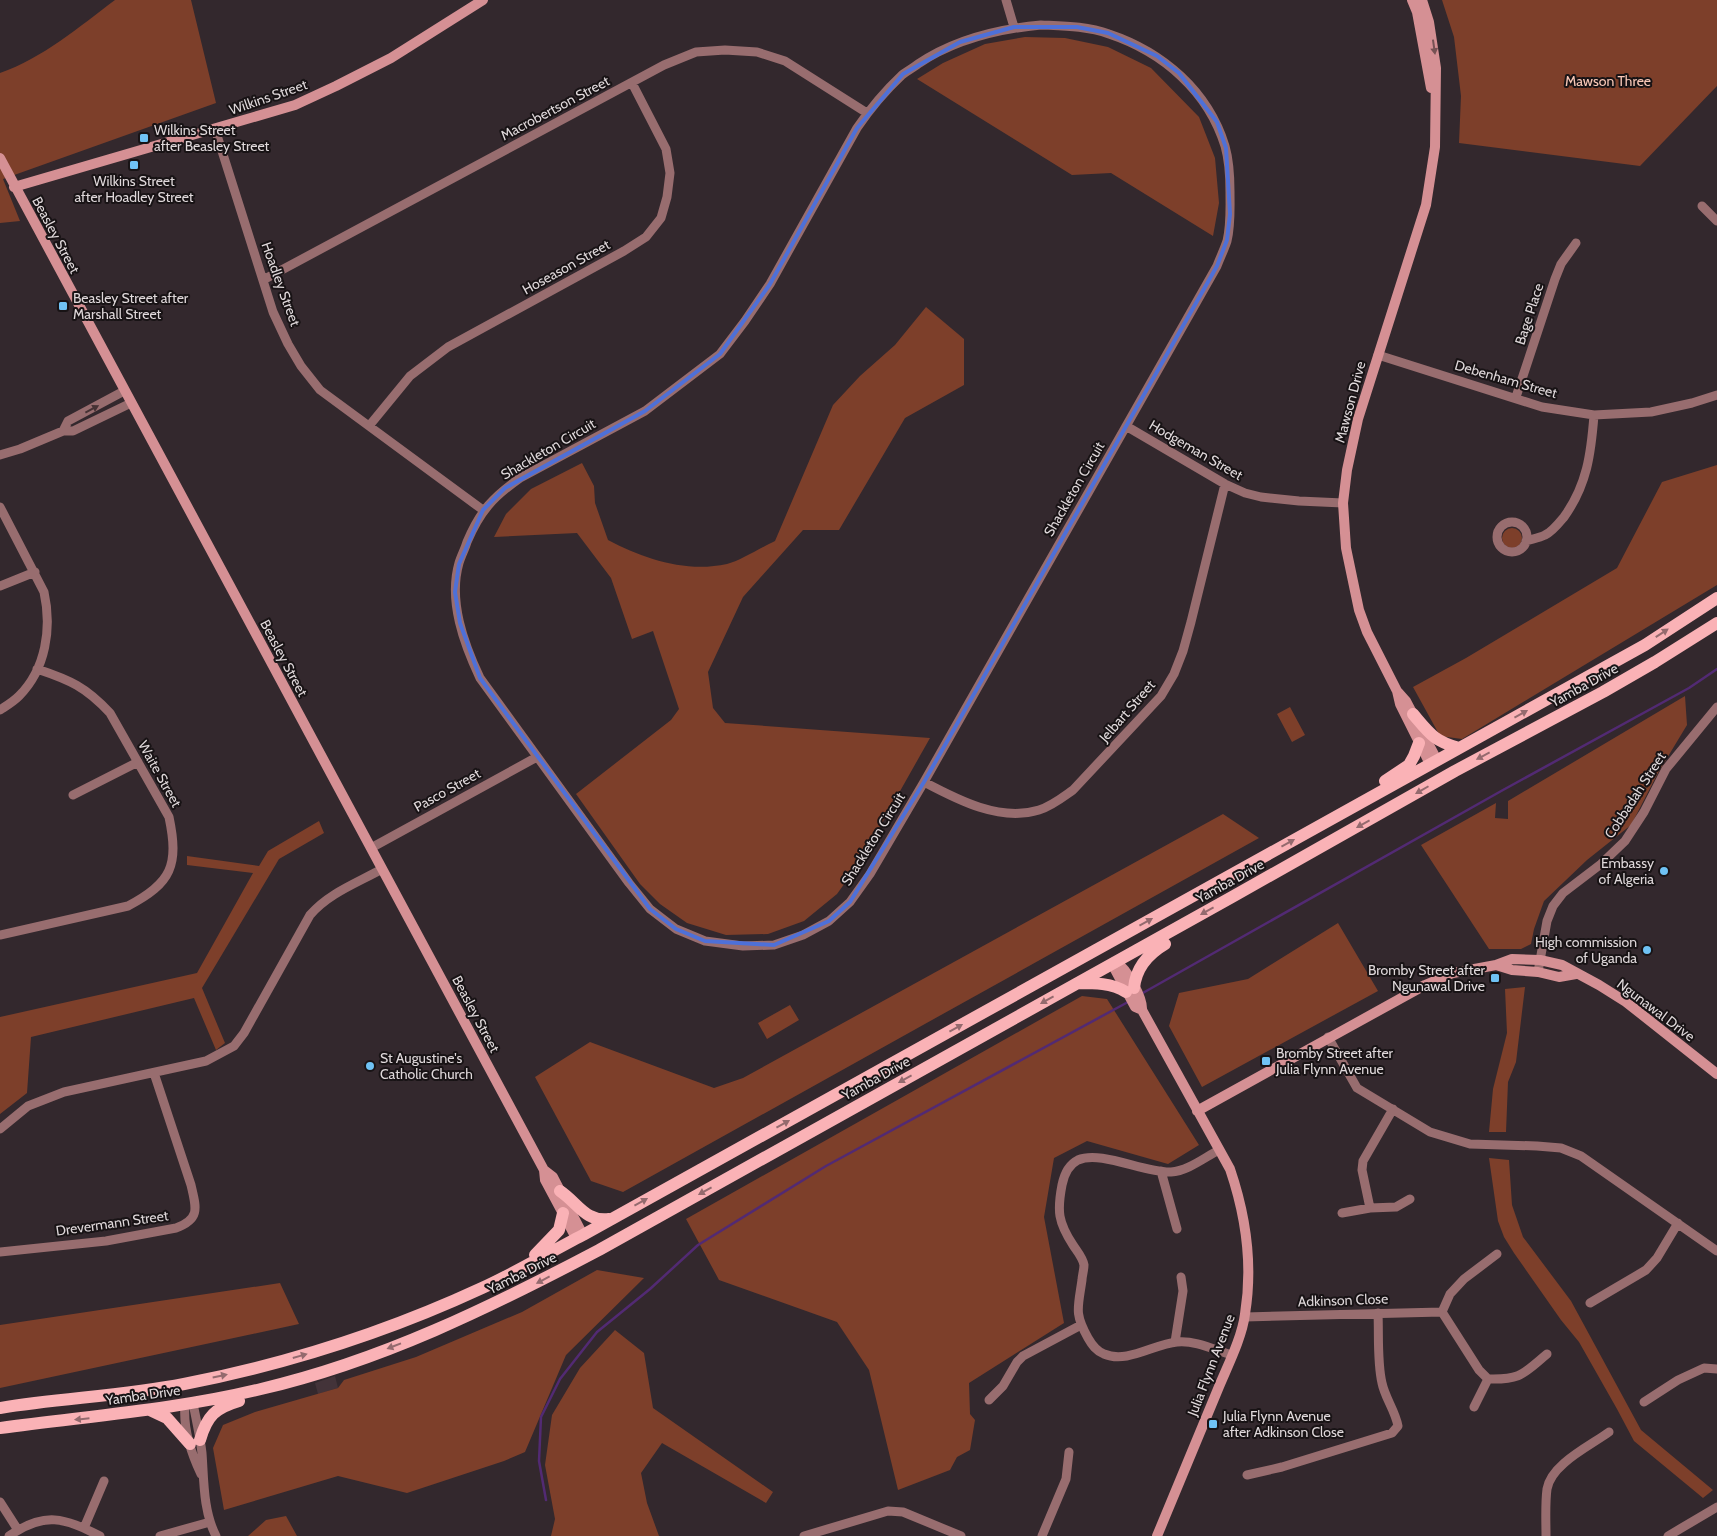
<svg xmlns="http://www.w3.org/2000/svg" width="1717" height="1536" font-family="Cabin,sans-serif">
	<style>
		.built { fill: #433339 }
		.green { fill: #7d3f2a }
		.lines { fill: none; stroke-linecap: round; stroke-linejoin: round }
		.stream { stroke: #522a73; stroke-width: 2.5 }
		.street { stroke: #986d6f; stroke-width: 9 }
		.secondary { stroke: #d59094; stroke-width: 10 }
		.primary { stroke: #fab2b6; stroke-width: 12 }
		.oneway { fill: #765254 }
		.oneway2 { fill: #453234 }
		.oneway3 { fill: #946a6e }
		.marked { fill: none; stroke: #4e70d8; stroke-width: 4; stroke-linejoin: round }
		.poi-dot { fill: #6fc2f4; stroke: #181315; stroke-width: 2 }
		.labels { text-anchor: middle; stroke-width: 4; stroke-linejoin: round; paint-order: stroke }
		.park-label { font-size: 14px; fill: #f9c8b7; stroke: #181315 }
		.street-label { font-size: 14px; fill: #dfd8da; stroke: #181315 }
		.poi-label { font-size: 14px; fill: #dfd8da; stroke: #181315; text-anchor: start }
	</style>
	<rect width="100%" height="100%" fill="#33282d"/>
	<!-- built -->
	<path class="built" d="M335,1376L338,1388L318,1394L315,1383Z"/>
	<!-- green -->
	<path class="green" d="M115,0H191L216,103L3,179L20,221L0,223V73C43,58 79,27 115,0Z
		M1442,0H1717V86L1640,166L1459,143L1461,96L1454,37Z
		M1025,37L1065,38L1108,47L1151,68L1199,117L1215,158L1219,203L1213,236L1111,173L1072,175L917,79L943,63L985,44Z
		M926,307L964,339V385L905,418L839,530H803L743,597L708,672L713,708L725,723L930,738L860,862L837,894L804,921L768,934L726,935L687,923L660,904L640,884L576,794L671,720L679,709L653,631L632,639L611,578L577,533L494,537L506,514L531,489L582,463L594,486L595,503L608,540C644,559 686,573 727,564C740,561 762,547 775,541L833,405L860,376L895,345Z
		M1717,465V585L1462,739L1440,736L1413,687L1466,658L1617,568L1662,482Z
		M1502 538a10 10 0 1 1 20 0a10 10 0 1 1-20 0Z
		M1685,696L1687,725L1658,773L1631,825L1587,860L1544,901L1534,929L1531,944L1521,949H1489L1421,845L1496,803L1495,818L1508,819V801Z
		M1290,707L1305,735L1292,742L1277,714Z
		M1223,814L1259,838L623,1192L591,1181L535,1077L590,1042L714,1088L743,1078Z
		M319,821L324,833L279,859L202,988L225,1043L216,1050L194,998L31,1037L27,1093L0,1114V1017L197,973L253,873L187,865V856L259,866L268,851Z
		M1338,923L1378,991L1202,1087L1169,1026L1179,993L1248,979Z
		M1525,987L1516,1062L1508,1082L1506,1132H1489L1493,1089L1507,1033L1505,989Z
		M1082,996L1107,999L1199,1145L1168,1164L1087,1141L1054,1158L1044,1217L1064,1323L969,1383L970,1414L975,1420L970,1450L957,1457L950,1470L898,1490L869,1370L837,1322L719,1280L686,1219Z
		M790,1005L799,1020L767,1039L758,1023Z
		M1489,1158L1509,1160L1512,1205L1523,1237L1571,1301L1641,1430L1713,1490L1703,1498L1634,1441L1617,1409L1579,1342L1561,1320L1514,1253L1504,1237L1498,1221Z
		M597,1270L644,1278L566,1355L525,1452L504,1461L407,1493L338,1476L224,1510L213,1448L223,1425L255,1412L338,1388L344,1380L416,1357L522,1312Z
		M280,1283L299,1324L0,1388V1325Z
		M615,1330L644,1353L653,1408L773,1492L766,1503L662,1443L641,1473L647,1503L659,1536H551L555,1519L545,1465L552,1415L580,1368Z
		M286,1516L297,1536H248L266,1520Z"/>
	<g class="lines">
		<!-- stream -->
		<path class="stream" d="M1141,994L1503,790L1689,688L1717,669
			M546,1500L539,1461L541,1417L560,1379L597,1332L650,1289L698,1245L826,1166L1128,1002"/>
		<!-- street -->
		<path class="street" d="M1006,0L1014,27
			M1041,25C1063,26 1087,26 1109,34C1163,52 1208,91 1225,146C1229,160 1230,177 1230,192C1230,208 1231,225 1227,241C1224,250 1220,258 1217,266L924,782L870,874L850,902L829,921L803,935L774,945L743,946L705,941L676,929L650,909L629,883L480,678C464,644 448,601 459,563C461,556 465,549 467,542C480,511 493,497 520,478L645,411L720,354L745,321L770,284L857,128C870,109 886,90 902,75C907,71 913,68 918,64C955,39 997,29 1041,25Z
			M215,129L273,312L288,344L301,366L320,390L483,510
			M1702,206L1717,221
			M263,280L664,65L696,52L725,50L757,52L785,61L867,113
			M1378,355L1542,407L1594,415L1651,412L1692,403L1717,395
			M1516,397L1555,279L1561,264L1576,243
			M369,426L410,376L448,347L624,251L646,237L661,218L667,197L670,173L666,149L632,83
			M1126,426L1225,484L1245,493L1261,497L1299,501L1343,503
			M63,431L68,421L124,391
			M0,455L20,449L63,431H73L131,403
			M0,507L44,592C52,628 46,669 19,696C13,702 6,706 0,710
			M1497 537a15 15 0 1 1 30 0a15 15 0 1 1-30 0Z
			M1526,541C1532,539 1539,538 1545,535C1552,532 1559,523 1564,517C1587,485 1591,454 1594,415
			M0,586L35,572
			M924,782C958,800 1000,822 1039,810C1052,806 1063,797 1073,790L1161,696L1174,674L1183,651L1191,622L1225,484
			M73,795L138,762
			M371,848L537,757
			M0,935L128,906C172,883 179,865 169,817L110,713C86,687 70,680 37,669
			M1538,972L1547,921L1553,906L1563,893L1601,864L1625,841L1644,812L1666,769L1717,707
			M1328,1037L1357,1088L1430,1132L1470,1144L1537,1146L1561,1148L1581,1156L1717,1251
			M0,1129L28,1106L64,1092L206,1061L234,1046L244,1033L310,915C329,893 357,883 382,869
			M1219,1150C1205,1157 1188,1171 1171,1172C1144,1173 1101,1150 1078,1160C1068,1165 1064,1175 1062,1185C1057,1211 1058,1222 1073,1245C1077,1251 1083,1258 1084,1265C1084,1270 1082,1276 1082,1280C1078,1308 1074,1313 1088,1338C1092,1345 1096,1351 1104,1354C1127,1364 1154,1344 1177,1342C1195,1340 1215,1350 1232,1355
			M1161,1171L1177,1229
			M1370,1208L1362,1170L1363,1161L1393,1109
			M1342,1213L1370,1208L1396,1207L1410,1199
			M0,1252L106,1241L176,1228C201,1219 196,1207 191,1185L154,1073
			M1497,1254L1464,1279L1450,1294L1442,1312L1479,1370L1488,1379C1521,1380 1523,1374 1547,1354
			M1590,1303L1646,1270L1657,1258L1678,1223
			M1245,1317L1442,1312
			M1175,1342L1183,1291L1181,1277
			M989,1400L1003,1386L1017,1362L1023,1356L1081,1325
			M1644,1402L1678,1380L1704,1368L1717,1369
			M193,1403C196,1419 200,1436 202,1453C204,1480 203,1511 216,1536
			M185,1405C183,1428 191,1453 201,1474
			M1474,1407L1488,1379
			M1247,1475L1282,1467L1392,1433L1398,1426C1395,1410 1385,1398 1382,1383C1377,1362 1379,1334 1378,1313
			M0,1502L18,1530
			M84,1528L104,1481
			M9,1536C45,1511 64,1518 100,1536
			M160,1536L210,1522
			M804,1536L888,1511L903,1512L961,1536
			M1042,1536L1066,1479L1069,1452
			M1546,1536C1546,1521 1545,1504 1547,1489C1551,1464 1590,1446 1609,1432
			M1668,1536L1717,1507"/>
		<!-- secondary -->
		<path class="secondary" d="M1412,0L1417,12L1431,88
			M1422,0L1429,22L1436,68L1435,147L1426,205L1358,419L1347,470L1343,503L1346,548L1359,610L1367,632L1397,691L1400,704L1430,764
			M0,158L544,1170L545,1180L576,1238
			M14,187L295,105L336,86L391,58L483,0
			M1398,692L1406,701L1437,760
			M1116,962C1127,969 1143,998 1142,1010L1230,1169C1246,1216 1253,1265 1245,1314C1242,1338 1227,1367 1218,1389C1198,1438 1177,1487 1157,1536
			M1112,964L1135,1007L1142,1010
			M1496,965L1512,970L1538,972L1559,977L1576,974
			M1197,1111L1425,985L1453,973L1496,965L1512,959L1540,960L1562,965L1599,985L1626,1002L1717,1074
			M544,1170L553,1177L583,1235"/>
		<!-- primary -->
		<path class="primary" d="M1413,714C1430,734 1434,741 1459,748
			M1385,781L1409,765L1414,756L1419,743
			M1078,983C1094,983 1112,983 1126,992
			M1134,988C1136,967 1148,954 1165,944
			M560,1191C578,1203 585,1222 609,1219
			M535,1255L559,1230L563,1213
			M0,1408C61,1398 123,1396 184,1384C287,1364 387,1332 482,1288C517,1272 550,1252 583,1235L1553,696L1645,645L1717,598
			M150,1410L167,1418L190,1444
			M0,1428C87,1416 175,1410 261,1389C381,1361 491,1307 599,1250L1232,897L1455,771L1603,692L1655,662L1717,623
			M200,1440C207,1416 215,1408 239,1401"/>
	</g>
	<!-- one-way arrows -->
	<defs><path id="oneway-solid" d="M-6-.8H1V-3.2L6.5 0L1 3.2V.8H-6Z" transform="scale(1.25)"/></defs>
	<use class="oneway" href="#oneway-solid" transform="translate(1434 47) rotate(82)"/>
	<use class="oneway2" href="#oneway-solid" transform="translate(92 409) rotate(-28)"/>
	<g class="oneway3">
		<use href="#oneway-solid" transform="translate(1662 633) rotate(-33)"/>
		<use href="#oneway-solid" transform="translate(1521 714) rotate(-29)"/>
		<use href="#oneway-solid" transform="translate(1483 756) rotate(152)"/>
		<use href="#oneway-solid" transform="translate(1422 790) rotate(150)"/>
		<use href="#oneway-solid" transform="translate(1363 824) rotate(151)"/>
		<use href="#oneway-solid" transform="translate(1288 843) rotate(-29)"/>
		<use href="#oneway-solid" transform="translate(1207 911) rotate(151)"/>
		<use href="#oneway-solid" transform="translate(1146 922) rotate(-29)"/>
		<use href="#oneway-solid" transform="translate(1047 1000) rotate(151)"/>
		<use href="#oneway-solid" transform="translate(956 1028) rotate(-29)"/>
		<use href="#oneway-solid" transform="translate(905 1079) rotate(151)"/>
		<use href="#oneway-solid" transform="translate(783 1124) rotate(-29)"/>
		<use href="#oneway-solid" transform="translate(705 1191) rotate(151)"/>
		<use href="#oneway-solid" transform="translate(641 1202) rotate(-29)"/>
		<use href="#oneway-solid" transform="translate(543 1280) rotate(152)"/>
		<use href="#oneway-solid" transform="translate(394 1346) rotate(159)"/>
		<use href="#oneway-solid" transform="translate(300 1356) rotate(-16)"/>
		<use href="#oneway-solid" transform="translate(220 1376) rotate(-12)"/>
		<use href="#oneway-solid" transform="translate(82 1419) rotate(174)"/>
	</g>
	<!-- marked area -->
	<path class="marked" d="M1014,27H1077L1108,33L1157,56L1179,73L1217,122L1226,148L1230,214L1227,240L1217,266L924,782L850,902L829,921L774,945L705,941L676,929L650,909L480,678L460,623L455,592L459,564L483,510L505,488L645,411L720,354L770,284L857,128L903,74L960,42Z"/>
	<!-- markers -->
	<g class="poi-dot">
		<rect x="139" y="133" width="10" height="10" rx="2.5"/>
		<rect x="129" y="160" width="10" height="10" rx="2.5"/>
		<rect x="58" y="301" width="10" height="10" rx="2.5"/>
		<circle cx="1664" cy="871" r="5"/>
		<circle cx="1647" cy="950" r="5"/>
		<rect x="1490" y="973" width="10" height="10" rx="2.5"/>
		<rect x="1261" y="1056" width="10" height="10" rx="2.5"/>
		<circle cx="370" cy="1066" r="5"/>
		<rect x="1208" y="1419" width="10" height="10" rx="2.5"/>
	</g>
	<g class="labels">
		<!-- park labels -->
		<g class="park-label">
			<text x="1608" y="86">Mawson Three</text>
		</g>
		<!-- street labels -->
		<g class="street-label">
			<text transform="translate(268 97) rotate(-19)" y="5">Wilkins Street</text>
			<text transform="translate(555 108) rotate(-28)" y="5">Macrobertson Street</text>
			<text transform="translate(56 235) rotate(62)" y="5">Beasley Street</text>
			<text transform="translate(566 267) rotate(-29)" y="5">Hoseason Street</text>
			<text transform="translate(281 284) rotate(70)" y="5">Hoadley Street</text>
			<text transform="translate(1529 314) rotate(-72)" y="5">Bage Place</text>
			<text transform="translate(1506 379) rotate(16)" y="5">Debenham Street</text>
			<text transform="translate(1350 402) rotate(-75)" y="5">Mawson Drive</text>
			<text transform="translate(548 449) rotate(-30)" y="5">Shackleton Circuit</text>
			<text transform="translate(1196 450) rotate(30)" y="5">Hodgeman Street</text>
			<text transform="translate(1074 489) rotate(-60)" y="5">Shackleton Circuit</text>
			<text transform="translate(284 658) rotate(62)" y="5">Beasley Street</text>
			<text transform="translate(1584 685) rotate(-29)" y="5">Yamba Drive</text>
			<text transform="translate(1127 711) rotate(-49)" y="5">Jelbart Street</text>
			<text transform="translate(160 774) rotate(61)" y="5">Waite Street</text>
			<text transform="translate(447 790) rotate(-29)" y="5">Pasco Street</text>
			<text transform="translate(1635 795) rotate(-57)" y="5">Cobbadah Street</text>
			<text transform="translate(873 839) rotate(-58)" y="5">Shackleton Circuit</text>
			<text transform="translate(1230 881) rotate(-29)" y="5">Yamba Drive</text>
			<text transform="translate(1656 1010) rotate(37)" y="5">Ngunawal Drive</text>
			<text transform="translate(476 1014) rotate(62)" y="5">Beasley Street</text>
			<text transform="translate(876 1078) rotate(-29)" y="5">Yamba Drive</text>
			<text transform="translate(112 1223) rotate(-8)" y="5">Drevermann Street</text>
			<text transform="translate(522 1273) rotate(-27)" y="5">Yamba Drive</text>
			<text transform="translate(1343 1300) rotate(-2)" y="5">Adkinson Close</text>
			<text transform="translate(1211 1365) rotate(-69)" y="5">Julia Flynn Avenue</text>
			<text transform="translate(143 1395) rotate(-8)" y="5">Yamba Drive</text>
		</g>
		<!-- poi labels -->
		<g class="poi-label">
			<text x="154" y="135">Wilkins Street<tspan x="154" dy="16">after Beasley Street</tspan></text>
			<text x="134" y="186" text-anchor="middle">Wilkins Street<tspan x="134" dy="16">after Hoadley Street</tspan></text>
			<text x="73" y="303">Beasley Street after<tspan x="73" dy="16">Marshall Street</tspan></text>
			<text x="1654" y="868" text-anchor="end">Embassy<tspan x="1654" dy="16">of Algeria</tspan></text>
			<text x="1637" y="947" text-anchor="end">High commission<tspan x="1637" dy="16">of Uganda</tspan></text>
			<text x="1485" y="975" text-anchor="end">Bromby Street after<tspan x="1485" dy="16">Ngunawal Drive</tspan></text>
			<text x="1276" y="1058">Bromby Street after<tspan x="1276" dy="16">Julia Flynn Avenue</tspan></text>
			<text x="380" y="1063">St Augustine's<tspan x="380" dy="16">Catholic Church</tspan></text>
			<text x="1223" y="1421">Julia Flynn Avenue<tspan x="1223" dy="16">after Adkinson Close</tspan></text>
		</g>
	</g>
</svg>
